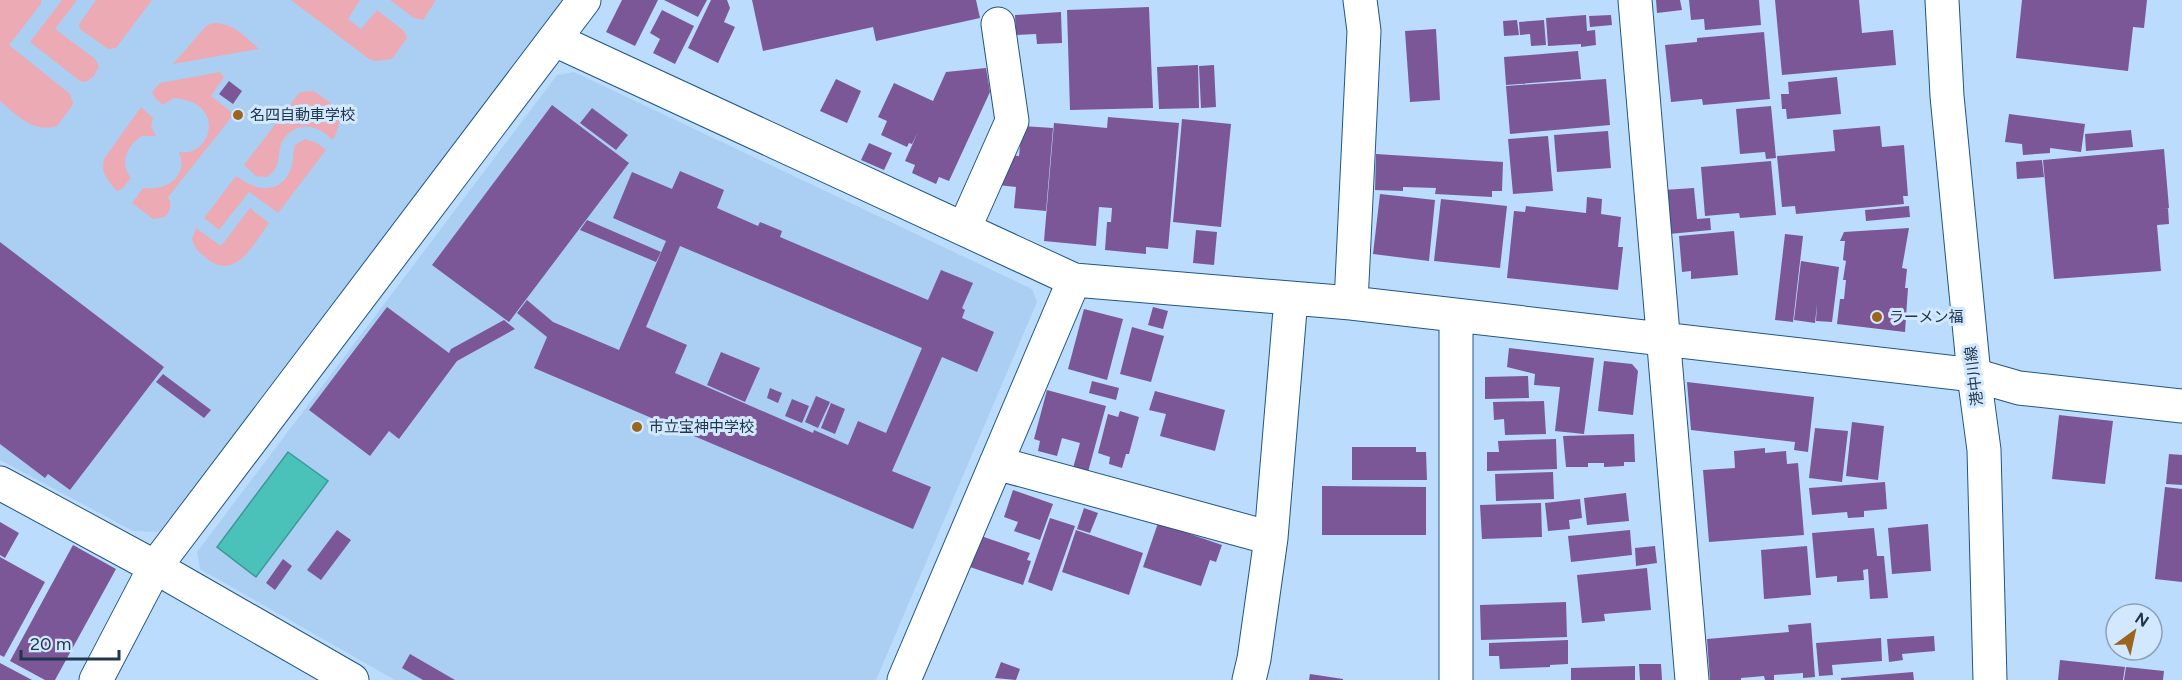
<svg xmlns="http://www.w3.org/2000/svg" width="2182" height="680" font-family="Figtree,'Noto Sans JP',sans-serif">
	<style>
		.built { fill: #abcff2 }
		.green { fill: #ecaab4 }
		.water { fill: #4ac2ba; stroke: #3d9899; stroke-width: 1.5 }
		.building { fill: #7b5798; fill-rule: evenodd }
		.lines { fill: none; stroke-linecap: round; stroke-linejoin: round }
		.street-casing { stroke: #215685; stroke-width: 35 }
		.secondary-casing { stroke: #215685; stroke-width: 35 }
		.street { stroke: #fff; stroke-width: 33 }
		.secondary { stroke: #fff; stroke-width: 33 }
		.poi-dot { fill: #9b651e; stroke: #d2e8fe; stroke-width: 2 }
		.labels { text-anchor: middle; stroke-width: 6; stroke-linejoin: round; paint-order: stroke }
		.poi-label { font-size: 15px; fill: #20364c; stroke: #d2e8fe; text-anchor: start }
		.street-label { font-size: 15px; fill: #20364c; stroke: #d2e8fe }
	</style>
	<rect width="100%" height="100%" fill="#bbdcfc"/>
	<!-- built -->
	<path class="built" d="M0,0H564L159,532L133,531L0,460Z
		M574,72L1032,289L1037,302L876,680H395L200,569L197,552L557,75Z"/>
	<!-- green -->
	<path class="green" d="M0,0H41V4L9,45L70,94L73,103L72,106L57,126C32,133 18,116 0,101Z
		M62,0H77L55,29L95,59L99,66L94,76L86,82L80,81L30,42Z
		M96,0H152L116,48L108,49L80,29L79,24Z
		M291,0H360L348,19L361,29L377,10L404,31L407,38L392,59L376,61L369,59Z
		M390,0H436L423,20L414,18Z
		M213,23C234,23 244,36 259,49L173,64L206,26Z
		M220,72L224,77L211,96L234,114L168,197C173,206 170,210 165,217L153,219L132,203L143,188C165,191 189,178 179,152C211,158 228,102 174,98L163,105L154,97L152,92L160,83Z
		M314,91C335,106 347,112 333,140C328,136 323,131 317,129C305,122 286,130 281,144C277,157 281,168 267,177L256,176L244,165L300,92Z
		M141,107L153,118L151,126L156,136H142C127,145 119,163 131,178L122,189L117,191C108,181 100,173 104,159Z
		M305,139L317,143L326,150L278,213L249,192L219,230L204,218L236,176C253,189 277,196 289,173C294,165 292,154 295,145Z
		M250,208L269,223C256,241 236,281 209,260C201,254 194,249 192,239L196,228L221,246Z"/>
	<!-- water -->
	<path class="water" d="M288,452L328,481L256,577L217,547Z"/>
	<!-- building -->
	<path class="building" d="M622,0H658L635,46L606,32Z
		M664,0H707L698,17Z
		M711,0H727L730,8L724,22L735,27L718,63L688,48Z
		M752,0H976L980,18L876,41L873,27L763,51Z
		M1656,0H1680L1682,10L1657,13Z
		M1689,0H1759L1761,25L1705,30L1704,19L1691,20Z
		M1775,0H1859L1862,33L1893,30L1896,65L1782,75Z
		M2022,0H2147L2144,28L2133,27L2128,71L2016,58Z
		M1149,7L1153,108L1070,110L1067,10Z
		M662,10L694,26L675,64L653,53L660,39L650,33Z
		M1061,12L1062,43L1037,44L1036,34L1016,35L1015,15Z
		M1586,15L1587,31L1595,30L1596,45L1581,47V44L1548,46L1546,18Z
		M1611,15L1612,25L1590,27L1589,16Z
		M1517,20L1519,35L1504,36L1503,21Z
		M1544,20L1546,45L1531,46L1530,34L1520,35L1519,22Z
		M1436,29L1440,100L1410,102L1405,31Z
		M1764,32L1770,99L1703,105L1702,99L1671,102L1665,45L1697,42V38Z
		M1578,51L1581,79L1506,85L1504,57Z
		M1198,65L1199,108L1159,109L1157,67Z
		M1214,65L1216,107L1201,108L1199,66Z
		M986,68L990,92L949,181L939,177L936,184L912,173L915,165L905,161L918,132L912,144L909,143L907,147L881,135L887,121L878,117L894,83L933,101L946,72Z
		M1837,77L1841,114L1787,119L1786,109H1782L1781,94H1789L1788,82Z
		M836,79L861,91L847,123L820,111Z
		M1606,79L1610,125L1510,134L1506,86Z
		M229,81L242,91L233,104L219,94Z
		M552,105L629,163L509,322L432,265Z
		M1771,106L1776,158L1766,159L1765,152L1740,154L1736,109Z
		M592,108L628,135L616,150L580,123Z
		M2009,114L2085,124L2081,152L2050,148V153L2023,155L2022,144L2005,142Z
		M1108,117L1179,123L1168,249L1146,247V254L1105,250L1107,222H1111L1112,208L1099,207L1096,246L1044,241L1054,123L1107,128Z
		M1182,119L1231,124L1221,227L1173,222Z
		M1022,126L1053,128L1046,211L1014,208L1016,187L998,185L1010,155L1019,156Z
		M1880,126L1882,147L1904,145L1908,196H1903L1904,204L1796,214L1795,206L1782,207L1777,156L1835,151L1833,130Z
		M2131,130L2133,147L2086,151L2085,134Z
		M1608,131L1611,168L1557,172L1554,135Z
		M1548,136L1553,191L1513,194L1508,139Z
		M869,143L892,153L884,170L861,160Z
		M2164,149L2169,208L2156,209L2168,208L2169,224L2157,225L2161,271L2054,279L2043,160Z
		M1376,154L1503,162L1502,191H1492V197L1435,194L1436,188L1403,187V191L1375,190Z
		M2042,160L2044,177L2017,179L2016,162Z
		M1771,161L1776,215L1740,218L1739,213L1705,216L1701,167Z
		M680,171L724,190L717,208L758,226L760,222L782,231L780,237L928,300L941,270L973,283L962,308L965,310L962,318L994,332L977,372L942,357L892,471L931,487L913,529L534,368L547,337L517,313L527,300L553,322L619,350L666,241L613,218L632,172L672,189ZM680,246L922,348L886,433L858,421L848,445L814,430L813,433L675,373L687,345L646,327Z
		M1694,188L1697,219L1710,218L1711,230L1669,234L1664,190Z
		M1380,194L1435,200L1429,261L1373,254Z
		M1587,197L1602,199L1601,214L1621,217L1618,247H1623L1618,290L1507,278L1514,211L1525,212L1526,206L1586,213Z
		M1441,199L1507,206L1500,268L1434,261Z
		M1909,206L1910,217L1866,221L1865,210Z
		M587,220L661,252L656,262L580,230Z
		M1909,228L1902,268L1907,269L1905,288H1908L1905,332L1837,324L1840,299H1844L1846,280H1843L1846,261L1843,260L1845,241H1840L1844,232Z
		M1196,230L1217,232L1214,265L1193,263Z
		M1734,231L1738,275L1691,279V271L1682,272L1679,236Z
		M1785,234L1803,236L1793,322L1775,320Z
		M0,242L164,367L70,490L48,474L45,478L0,444Z
		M1801,261L1839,267L1832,322L1816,321L1817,304L1815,323L1794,320Z
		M387,307L449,353L451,349L504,320L515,329L457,361L399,439L389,431L370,456L309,410Z
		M1153,307L1168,311L1163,329L1148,325Z
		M1084,309L1123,319L1107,380L1068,369Z
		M1132,327L1164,336L1151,382L1120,374Z
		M1509,348L1594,358L1584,434L1555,431L1560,387L1534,385L1535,374L1507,367Z
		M721,352L760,368L745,402L707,385Z
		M1604,361L1632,364L1638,371L1633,415L1598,411Z
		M163,374L211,410L204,418L156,382Z
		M1528,376L1529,398L1485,399V377Z
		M1092,381L1119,388L1116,400L1089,393Z
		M1687,382L1814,397L1808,452L1794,450L1795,442L1691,430Z
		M770,388L782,393L778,403L767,398Z
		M1047,390L1106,406L1088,472L1073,468L1080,443L1062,438L1057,456L1038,451L1040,441L1034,439Z
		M1155,391L1225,410L1215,451L1160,436L1166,414L1149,410Z
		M816,396L830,402L818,428L805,422Z
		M792,399L809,406L802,423L785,416Z
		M1544,401L1546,434L1505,435L1504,419L1494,420L1493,402Z
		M831,403L845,409L835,434L821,428Z
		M1120,411L1139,417L1129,454H1126L1122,468L1109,464L1110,457L1098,453L1108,414L1118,417Z
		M2059,415L2113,421L2105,484L2052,479Z
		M1852,422L1884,426L1878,480L1846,476Z
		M1815,428L1848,431L1842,482L1809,478Z
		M1634,434L1635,462H1624V466L1604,467V463H1588V467H1566L1563,436Z
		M1556,439L1557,469L1487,471V452H1499L1498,441Z
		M1352,447H1416V452H1426L1427,480H1352Z
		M1765,448V453L1786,451L1787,464L1798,463L1804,535L1709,542L1703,470L1735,468L1734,451Z
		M2169,454L2182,455V485L2166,484Z
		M1553,472L1554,499L1496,501L1495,474Z
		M1885,482L1887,509L1864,511V517L1848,518L1847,512L1812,515L1809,488Z
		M1322,486L1426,487V535H1322Z
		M2165,487L2182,489V582L2155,579Z
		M1013,490L1053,504L1040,540L1014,531L1018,522L1004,517Z
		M1626,493L1629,521L1587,525L1584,498Z
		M1580,499L1582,518L1569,520L1570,529L1548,531L1545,503Z
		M1541,503L1542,537L1482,539L1480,505Z
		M1084,508L1098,513L1090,533L1077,529Z
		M1050,518L1075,526L1052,591L1028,582Z
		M0,522L19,533L5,558L0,555Z
		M1158,523L1222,545L1216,562L1210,560L1201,586L1143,567Z
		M1928,524L1931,571L1892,574L1888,528Z
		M1874,528L1877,556H1884L1888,598L1870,599L1868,569L1863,570L1864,580L1837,582V576L1816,578L1812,533Z
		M337,530L351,540L321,580L307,570Z
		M1076,530L1143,553L1129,595L1062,572Z
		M1630,530L1632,555L1571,562L1568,536Z
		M981,536L1030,553L1027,560L1031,561L1023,585L970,567Z
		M73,545L116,569L55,680H45L10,661Z
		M1655,546L1657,563L1636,566L1635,548Z
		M1807,546L1811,595L1764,599L1761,550Z
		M0,557L45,582L4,657L0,655Z
		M283,559L292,566L275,590L266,583Z
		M1647,568L1651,610L1604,614L1605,621L1582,623L1577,575Z
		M1566,602L1567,637L1481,640L1480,605Z
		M1811,623L1815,677L1803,678V673L1774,675V680H1765L1764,676L1741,678V680H1710L1707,639L1789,632L1788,625Z
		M1934,636L1935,651L1902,654L1903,660L1889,662L1887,639Z
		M1881,638L1882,661L1832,665L1833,675L1819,676L1816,643Z
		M1568,640V664L1550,665V667L1500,669L1499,656H1489V643Z
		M410,654L455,680H423L402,668Z
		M2060,660L2125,667L2123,680H2058Z
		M1001,662L1020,669L1016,680L995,678Z
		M0,663L32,680H0Z
		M1639,664H1661L1662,680H1640Z
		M1635,666V680H1571V668Z
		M2126,667L2164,671L2163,680H2124Z
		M1913,672L1914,680H1841V678Z
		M1310,674L1343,679V680H1309Z"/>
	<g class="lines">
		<!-- street casing -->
		<g class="street-casing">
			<path id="street" d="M1635,0L1692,680
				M555,40L1074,280L1351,303L1974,375L2019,388L2182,406
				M964,229L1012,121L998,24
				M1351,303L1364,31L1360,0
				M1456,315V680
				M996,463L1271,538
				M0,483L155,567L352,680
				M96,680L155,567L584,0
				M904,680L1074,280
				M1249,680L1254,659L1271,538L1291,298"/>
		</g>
		<!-- secondary casing -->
		<g class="secondary-casing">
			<path id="secondary" d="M1942,0L1947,96L1974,375L1984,450L1990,680"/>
		</g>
		<!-- street -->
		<use href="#street" class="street"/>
		<!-- secondary -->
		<use href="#secondary" class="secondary"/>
	</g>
	<!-- markers -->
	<g class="poi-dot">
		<circle cx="238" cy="115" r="6"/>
		<circle cx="1877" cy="317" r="6"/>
		<circle cx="637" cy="427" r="6"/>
	</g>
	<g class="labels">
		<!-- poi labels -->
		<g class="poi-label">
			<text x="250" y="120">名四自動車学校</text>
			<text x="1889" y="322">ラーメン福</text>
			<text x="649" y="432">市立宝神中学校</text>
		</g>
		<!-- street labels -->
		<g class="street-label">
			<text transform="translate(1974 376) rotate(-97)" y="5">港中川線</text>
		</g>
	</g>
	<!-- north arrow -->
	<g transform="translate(2134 632) rotate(33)"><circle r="28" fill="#d2e8fe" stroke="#8ba1b7" stroke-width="1.5"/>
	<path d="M0-4.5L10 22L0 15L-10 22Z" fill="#9b651e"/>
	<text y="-9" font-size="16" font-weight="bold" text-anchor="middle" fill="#20364c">N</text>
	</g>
	<!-- scale -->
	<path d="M21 650v9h98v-9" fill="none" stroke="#20364c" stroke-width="3"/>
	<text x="30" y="650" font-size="18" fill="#20364c" stroke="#d2e8fe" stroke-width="4.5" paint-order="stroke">20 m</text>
</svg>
